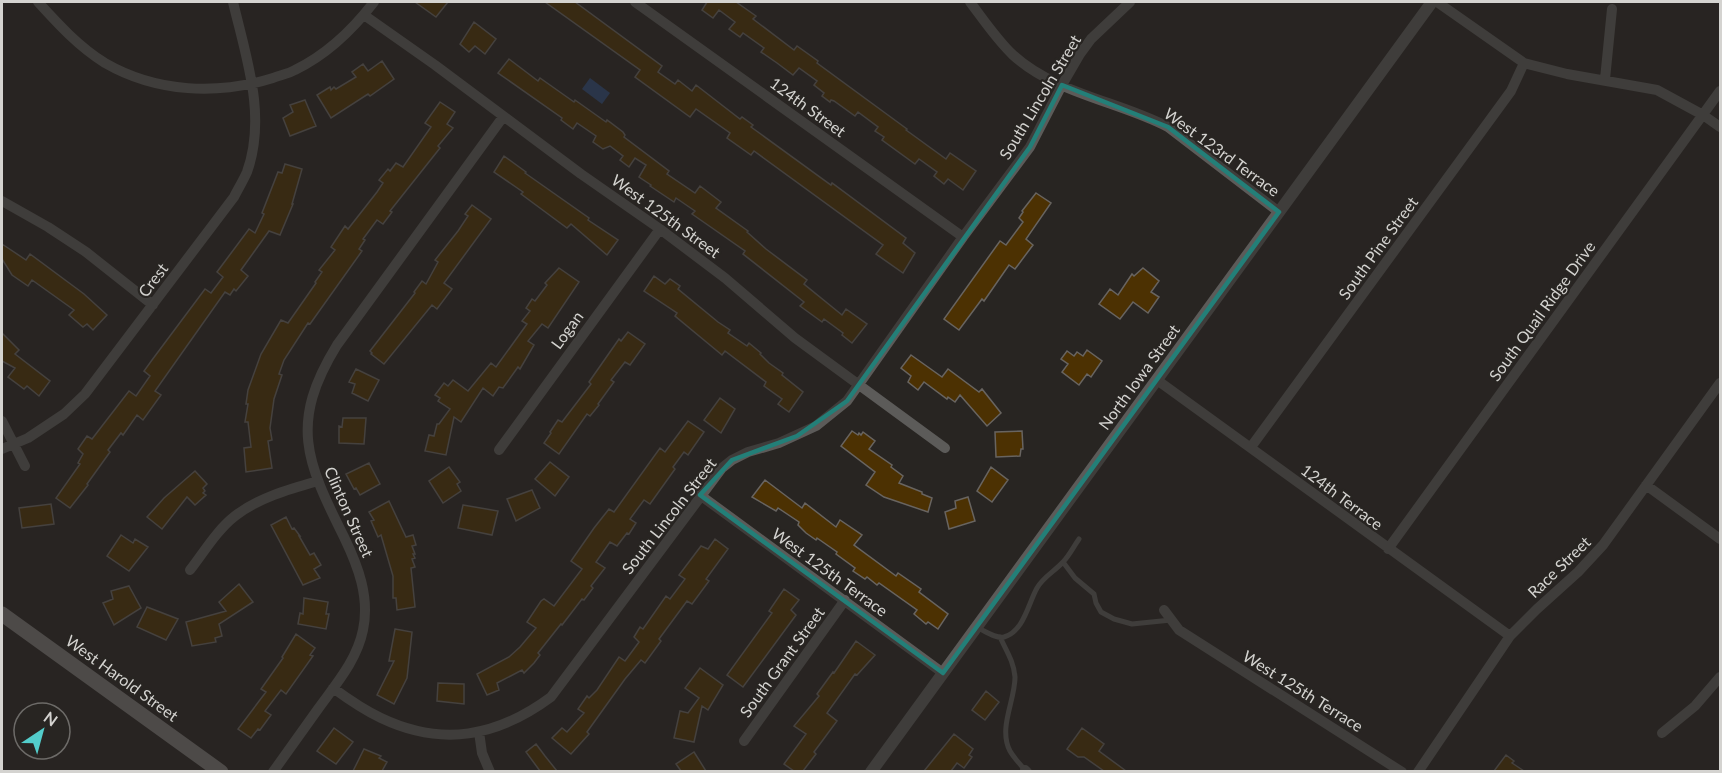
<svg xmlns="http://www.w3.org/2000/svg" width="1722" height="773" font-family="Lato,sans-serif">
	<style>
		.water { fill: #2e4a79 }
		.building { fill: #4c3102; stroke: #686460; stroke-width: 1.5 }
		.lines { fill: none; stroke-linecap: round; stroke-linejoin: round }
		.service { stroke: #5c5b59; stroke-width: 5 }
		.minor { stroke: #5c5b59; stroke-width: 10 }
		.tertiary { stroke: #5c5b59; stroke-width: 12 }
		.secondary { stroke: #7b7876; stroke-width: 15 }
		.marked { fill: none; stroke: #237f78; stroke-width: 4.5; stroke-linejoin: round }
		.labels { text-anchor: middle; stroke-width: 4.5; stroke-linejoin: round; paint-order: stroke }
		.street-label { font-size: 16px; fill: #d4d3d0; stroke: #282522 }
	</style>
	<rect width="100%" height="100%" fill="#282522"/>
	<!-- water -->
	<path class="water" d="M590,78L610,93L602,104L582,89Z"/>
	<!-- building -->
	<path class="building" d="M415,2H448L436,17Z
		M545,2H575L662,66L658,72L675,84L678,80L692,91L696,85L740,119L742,117L753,125L751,127L831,185L832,183L906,238L903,243L915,253L903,273L876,254L883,245L754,151L751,155L727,138L730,133L696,109L690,117L635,77L640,70Z
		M707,2H736L756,16L753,19L794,50L797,46L818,61L817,63L907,129L906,130L946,159L950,153L976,171L963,190L948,179L944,184L934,176L937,172L919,159L915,164L882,140L884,137L875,131L878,127L858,112L855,116L834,101L831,100L830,102L822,96L824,93L814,85L817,81L799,68L793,75L777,63L761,52L764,48L743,33L740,37L729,29L735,22L719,10L713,18L702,10Z
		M474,22L496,39L485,54L475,46L469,52L460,44Z
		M509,59L538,81L540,78L574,102L575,100L606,122L607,120L623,132L625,135L624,137L669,171L667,174L695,193L700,186L721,202L716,208L748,231L747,232L766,249L807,280L804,284L842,315L846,309L867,324L852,343L842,335L843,333L824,319L822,322L800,306L804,302L743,254L745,251L692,214L695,211L676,198L674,202L650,186L651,185L639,177L646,165L635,158L629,167L620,160L623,156L610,146L603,149L593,142L596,136L577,123L573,129L561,120L562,118L498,73Z
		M382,61L394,79L370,96L368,94L331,118L317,95L330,87L331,90L334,87L336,89L356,77L352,72L363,64L368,71Z
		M305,100L316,126L290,136L283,118L293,112L290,105Z
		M440,102L455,112L447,124L453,128L438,146L440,148L390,211L392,212L383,224L377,220L363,239L365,240L359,249L362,251L310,324L308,323L284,360L279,374L282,375L274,399L270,428L272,440L268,441L272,468L246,472L244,448L251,447L248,422H245L248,404H246L248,390L261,354L281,320L288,323L316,283L315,282L322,272L319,270L335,250L331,247L345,226L348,229L377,192L383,183L379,180L388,169L390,171L396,163L403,167L431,127L425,123Z
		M504,156L526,172L525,173L589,218L588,220L618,240L607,255L571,224L567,228L521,194L523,192L494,172Z
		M285,164L302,169L292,204H293L280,235L269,231L241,270L248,276L236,291L234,289L230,295L225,292L155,391L161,395L143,420L137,415L123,435L121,433L108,450L110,452L87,484L88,485L70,508L56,498L80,464L78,463L83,454L78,449L87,436L92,439L129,391L136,396L150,376L144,371L152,360L205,289L211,293L223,277L217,272L249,229L255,233L264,214L262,213L278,172L282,173Z
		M1036,193L1051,203L1026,239L1033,245L1015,269L1009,265L984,301L982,299L959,330L944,319L1000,241L1006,245L1023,222L1019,218L1023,212L1022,211Z
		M472,205L491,219L444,283L452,289L437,309L432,305L384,364L371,354L372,353L370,351L415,293L414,292L422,281L426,284L438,262L435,260L458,231L468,216L465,214Z
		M2,244L26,260L30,254L84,294L107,315L93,330L87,324L83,327L69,315L74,310L32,280L28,286L12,275L2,259Z
		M559,268L579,282L548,328L542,324L528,341L534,345L520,369L518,367L503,388L499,387L493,396L483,388L461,422L454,417L446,455L425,451L429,435L434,436L437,424H439L450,409L438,401L440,398L435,395L444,383L448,386L453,380L468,391L491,363L496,367L527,324L522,321L530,311L526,308L532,299L535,301L547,285L545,283Z
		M1143,268L1159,281L1151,292L1159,297L1148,313L1133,302L1120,319L1099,304L1110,289L1118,295L1132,274L1134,276Z
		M654,276L665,284L670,279L680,286L678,289L718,322L730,330L728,333L747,346L749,343L761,353L760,354L769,363L783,373L782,375L803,392L789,412L778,404L782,399L764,386L766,382L725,351L722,355L675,316L677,313L644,291Z
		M628,332L645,344L630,365L625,362L611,380L614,382L598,404L599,405L590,416L587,414L559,454L544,443L551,433L550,432L558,420L562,422L591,384L589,382L619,339L621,341Z
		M2,333L19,350L15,354L50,381L39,396L27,386L24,389L8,377L15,368L2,361Z
		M1087,350L1102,361L1091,377L1087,374L1079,385L1062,372L1068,364L1061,359L1067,351L1074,356L1077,352L1083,356Z
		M911,355L942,377L948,369L979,392L982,389L1001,413L987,426L960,395L955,402L948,397L947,399L924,382L918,390L908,382L911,376L901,368Z
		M356,369L379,380L368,401L352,393L355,384L349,382Z
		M720,398L735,409L721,433L704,420Z
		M343,418H366L364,444L339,443V426L342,427Z
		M688,421L704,432L688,455L684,452L673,467L675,469L650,504L644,500L630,519L636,523L629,534L627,533L617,546L610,542L596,562L605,568L591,586L593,588L584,600L582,599L562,625L561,624L538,653L540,655L534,663L524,673L522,670L497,683L499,690L487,695L477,674L509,657L520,647L536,628L527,622L541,601L544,599L554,606L582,569L571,561L594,528L609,509L614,512L660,448L665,452Z
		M852,431L858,435L859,433L861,435L863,432L875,441L869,449L892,465L891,467L903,476L899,483L922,492V494L932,498L928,512L884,497L866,485L875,472L841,446Z
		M1022,431L1023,449H1021L1020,456L996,457L995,432Z
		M550,462L569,477L555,496L535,479Z
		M369,463L380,484L360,495L356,488L354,489L346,474Z
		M449,467L460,482L457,484L461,491L443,503L429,481Z
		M991,467L1008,480L992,502L977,491Z
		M195,471L207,484L203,488L205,491L203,493L206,495L195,505L187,497L162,529L147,517L164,498Z
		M765,480L802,508L805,503L836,527L840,520L862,535L854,545L896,576L898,573L921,589L919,592L948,614L938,629L928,622L926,624L914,614L917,610L879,583L877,585L867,577L865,579L853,571L855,568L836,554L837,552L817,538L816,540L806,533L798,525L799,522L778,508L776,511L752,497Z
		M532,490L540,508L516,521L507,499Z
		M968,497L975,521L949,529L945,512L956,508L955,501Z
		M389,501L406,537L413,535L416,545L412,546L415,554H413L415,558L412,559L415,567L411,568L415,607L397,610L396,598H393V576L381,535L378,537L371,521L374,520L369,512Z
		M51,504L54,524L22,528L19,508Z
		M463,505L498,511L492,535L458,528Z
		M286,517L292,529L294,528L300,536H299L310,555L314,553L321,565L314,569L320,578L303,585L271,525Z
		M121,535L133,543L135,539L148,547L129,571L107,556Z
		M715,539L728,549L706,579L709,581L692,604L687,601L659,639L661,641L645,663L641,660L625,679L587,732L589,734L571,754L552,738L562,728L567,732L584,713L578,709L587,696L589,698L597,690L619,657L625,661L639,642L634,637L640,627L643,629L666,596L670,599L685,579L679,575L701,546L708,549Z
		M239,584L253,602L219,624L222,636L215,638L216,642L192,646L186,622L226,611L219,602Z
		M129,586L141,608L114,625L103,603L113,599L111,591Z
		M784,589L799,600L791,610L796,615L743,687L727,675L772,613L769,611Z
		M304,598L328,602L326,614H329L326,629L298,624L300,613L303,614Z
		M147,607L178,619L166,640L137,627Z
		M395,629L412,632L407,678L394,704L377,695L394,661H389Z
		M296,634L315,648L310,655L313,656L286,694L281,690L265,711L271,715L260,730L258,729L251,738L238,729L266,692L261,689L283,658L282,657Z
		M856,641L875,655L857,675L855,674L827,713L837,721L814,752L816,754L803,771H794L784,764L806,734L794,726L819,696L817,694L833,672L834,673Z
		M700,668L723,685L708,710L702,706L694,742L674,738L680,711L688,713L699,698L685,688Z
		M438,683L464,684V704L437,701Z
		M986,691L999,702L985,720L972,710Z
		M334,728L353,742L336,764L317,751Z
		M1082,728L1104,744L1099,751L1126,771H1104L1084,757H1078L1067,749Z
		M954,734L973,749L969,755L972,757L964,768L957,763L951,771H924Z
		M536,744L545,756L557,771H540L526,752Z
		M364,749L381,756L379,758L387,762L382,771H353Z
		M694,752L706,771H681L676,764Z
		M1506,755L1514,761L1512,763L1524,771H1494Z"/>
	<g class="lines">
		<!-- service -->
		<path class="service" d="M1063,562L1075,578L1094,594L1096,603L1101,612L1114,619L1132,624L1171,620
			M978,628C985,631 996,639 1004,637C1024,631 1028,604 1037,588C1043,577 1055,571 1063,562C1069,556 1074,546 1079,539
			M1000,637C1006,650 1014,662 1015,677C1015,701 998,728 1010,751C1014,758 1020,764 1025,770"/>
		<!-- minor -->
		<path class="minor" d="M38,2C58,24 79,47 105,63C157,93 218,95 273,78C280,75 288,74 295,70C326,55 354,28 374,2
			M635,2L963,237
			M970,2C983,19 997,40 1013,55C1056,94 1118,101 1168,127L1279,212
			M1437,2L1524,63L1567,74L1657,90L1703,115L1720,127
			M364,15L435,65L581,174L660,229L725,278L795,338L945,448
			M1605,79L1612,9
			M2,201L48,227L86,252L153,305
			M1157,380L1510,636
			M2,421L25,466
			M1251,447L1511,91L1524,63
			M2,449L28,438L64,414L85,394L234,197C238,189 243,181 247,172C267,116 246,57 233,2
			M499,450L660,229
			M1646,485L1720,539
			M700,495L943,673
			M1388,549L1720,91
			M190,570C204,552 217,530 235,516C258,498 290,489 318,481
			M1164,610L1179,630L1402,772
			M333,688C348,699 364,710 381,718C442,747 497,737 551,697L722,468L732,460L748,452L779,443L816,426L847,401L963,237L1030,147L1062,85L1080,54L1091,39L1130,2
			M479,732L482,753L490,772
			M1662,733L1695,706L1720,677
			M744,741L845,600
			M1025,770L1027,772
			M273,772C288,751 303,730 318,709C336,684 357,660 363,630C370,597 358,566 344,537C306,461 289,423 337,345L503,117
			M1418,772L1510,636L1537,609L1578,572L1603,545L1720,383"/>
		<!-- tertiary -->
		<path class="tertiary" d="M871,772L1432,2"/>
		<!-- secondary -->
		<path class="secondary" d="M2,614L221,772"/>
	</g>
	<!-- marked area -->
	<path d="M0 0H1722V773H0ZM1062,85L1168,127L1279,212L943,673L700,495L732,460L797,436L847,401L1030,147Z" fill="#282522" fill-opacity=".55" fill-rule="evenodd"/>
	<path class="marked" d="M1062,85L1168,127L1279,212L943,673L700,495L732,460L797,436L847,401L1030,147Z"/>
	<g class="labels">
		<!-- street labels -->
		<g class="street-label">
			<text transform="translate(1040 97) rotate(-59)" y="6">South Lincoln Street</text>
			<text transform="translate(808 107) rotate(36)" y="6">124th Street</text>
			<text transform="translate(1222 152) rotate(36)" y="6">West 123rd Terrace</text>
			<text transform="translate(666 216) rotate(36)" y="6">West 125th Street</text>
			<text transform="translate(1378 248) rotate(-54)" y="6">South Pine Street</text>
			<text transform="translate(153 280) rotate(-53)" y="6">Crest</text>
			<text transform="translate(1542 311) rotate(-54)" y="6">South Quail Ridge Drive</text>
			<text transform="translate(567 330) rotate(-54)" y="6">Logan</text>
			<text transform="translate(1139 377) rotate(-54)" y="6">North Iowa Street</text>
			<text transform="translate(1342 497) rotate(37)" y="6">124th Terrace</text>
			<text transform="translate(349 512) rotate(66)" y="6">Clinton Street</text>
			<text transform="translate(669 516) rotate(-52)" y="6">South Lincoln Street</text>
			<text transform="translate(1559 567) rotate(-44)" y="6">Race Street</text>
			<text transform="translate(830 572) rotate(36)" y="6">West 125th Terrace</text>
			<text transform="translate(782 662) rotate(-54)" y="6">South Grant Street</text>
			<text transform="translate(122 678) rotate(36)" y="6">West Harold Street</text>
			<text transform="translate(1303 691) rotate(32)" y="6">West 125th Terrace</text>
		</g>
	</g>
	<!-- border -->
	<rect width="1722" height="773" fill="none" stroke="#d4d3d0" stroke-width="6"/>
	<!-- north arrow -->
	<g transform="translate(42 731) rotate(36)"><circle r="28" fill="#282522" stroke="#6d6b68" stroke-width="1.5"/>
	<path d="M0-4.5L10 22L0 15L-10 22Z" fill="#53cdcb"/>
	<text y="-9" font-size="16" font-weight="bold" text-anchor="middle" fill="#d4d3d0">N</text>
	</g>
</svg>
